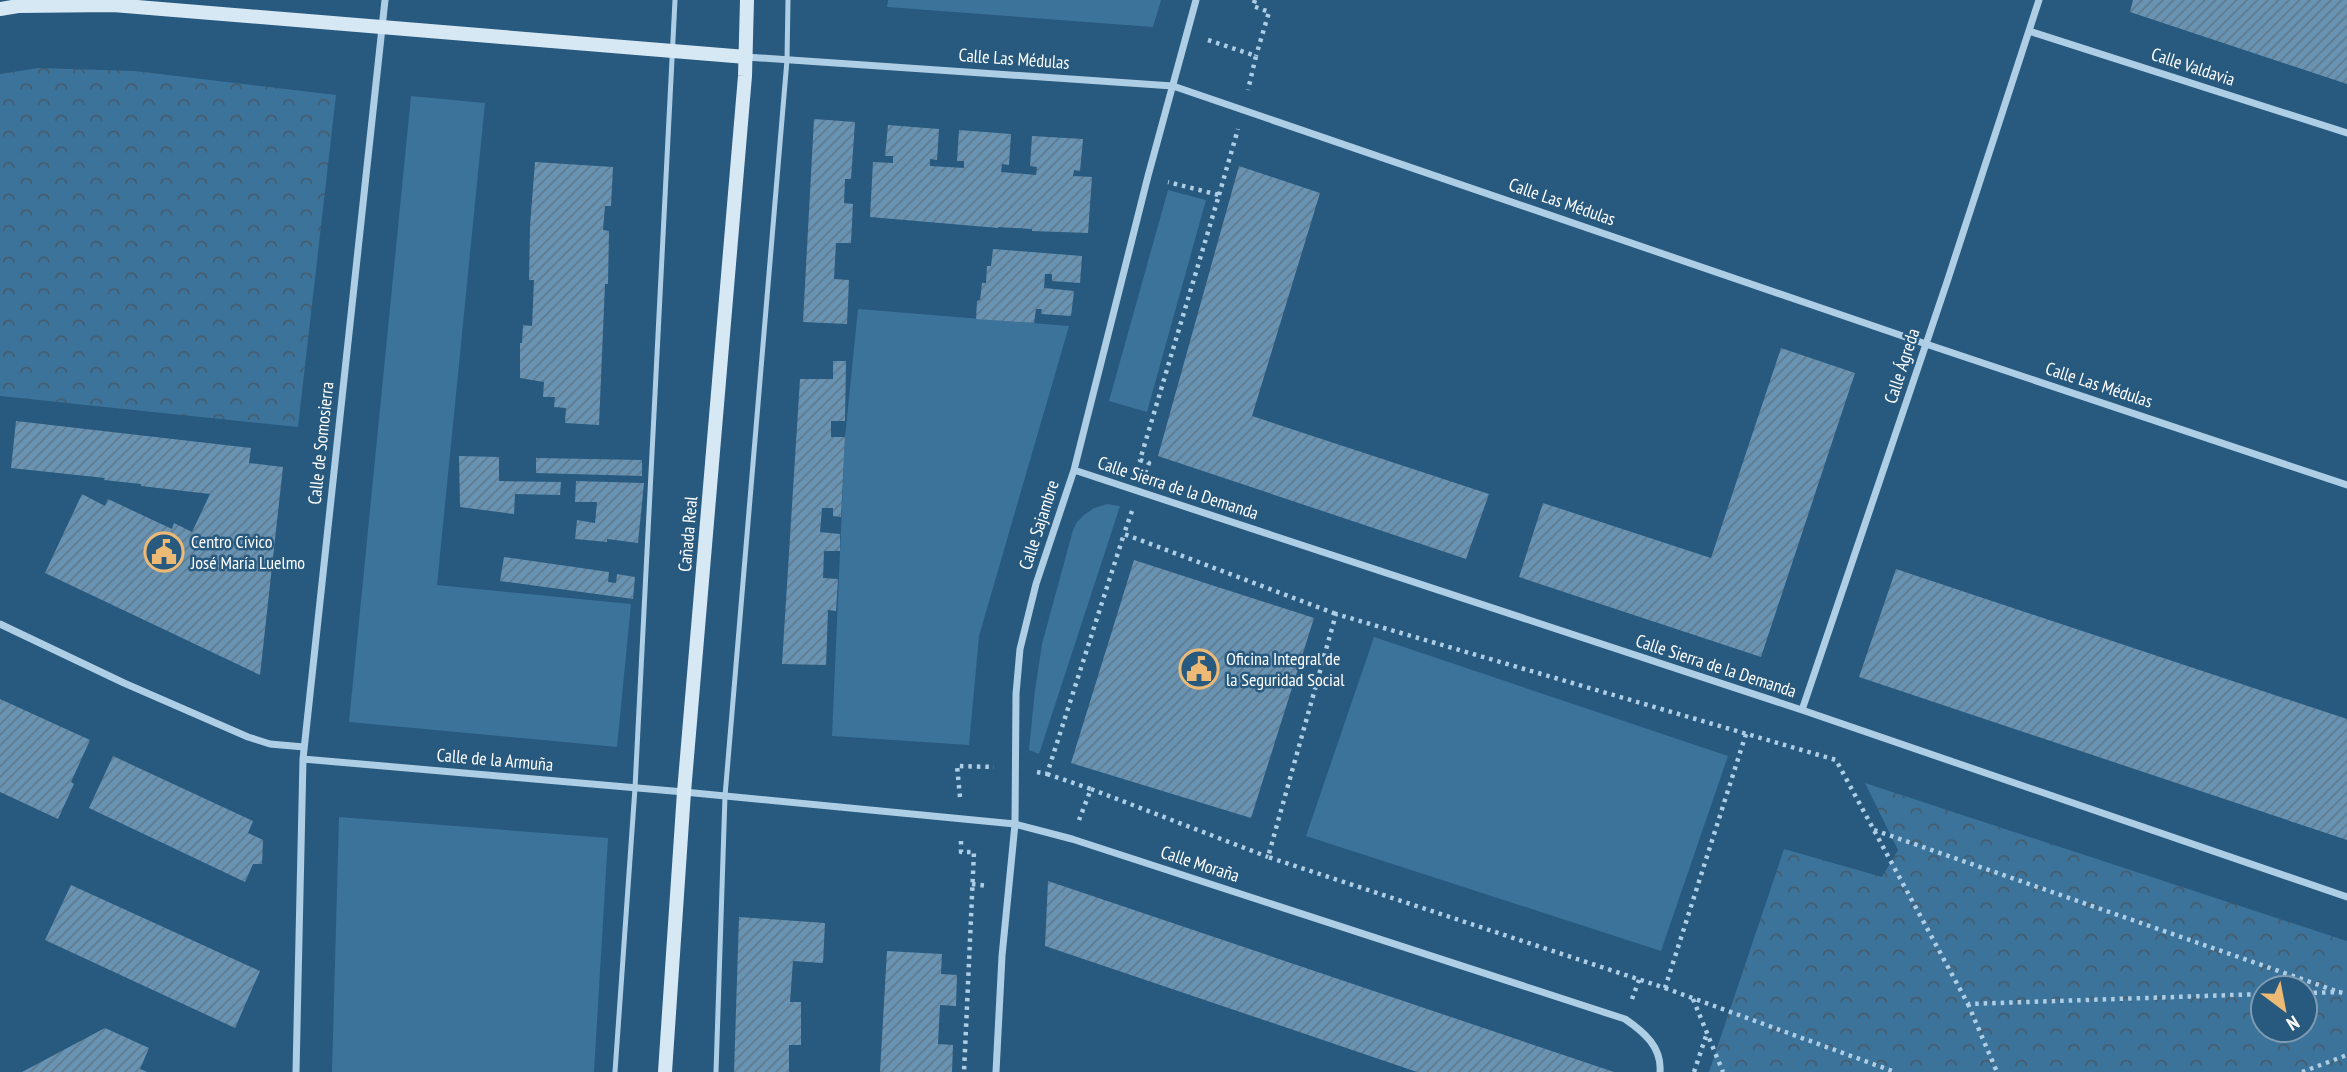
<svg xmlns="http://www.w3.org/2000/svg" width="2347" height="1072" font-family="'PT Sans Narrow',sans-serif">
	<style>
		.green { fill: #3c739b }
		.park { fill: url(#park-crowns); fill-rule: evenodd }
		.building { fill: url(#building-hatch) }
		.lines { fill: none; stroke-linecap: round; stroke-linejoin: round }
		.path { stroke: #aecee5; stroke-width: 4.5; stroke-dasharray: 3.5 5; stroke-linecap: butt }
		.lane { stroke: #aecee5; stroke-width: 5 }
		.street { stroke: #aecee5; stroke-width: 7 }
		.secondary { stroke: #d7e8f5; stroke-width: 14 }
		.labels { text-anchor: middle; stroke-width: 5; stroke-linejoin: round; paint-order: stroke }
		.street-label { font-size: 18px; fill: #fff; stroke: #28597e }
		.poi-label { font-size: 18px; fill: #fff; stroke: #28597e; text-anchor: start }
	</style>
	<defs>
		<pattern id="park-crowns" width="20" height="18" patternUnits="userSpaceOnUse" patternTransform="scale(1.75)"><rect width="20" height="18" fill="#3c739b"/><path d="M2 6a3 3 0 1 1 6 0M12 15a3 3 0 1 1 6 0" fill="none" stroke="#465c6c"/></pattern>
		<pattern id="building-hatch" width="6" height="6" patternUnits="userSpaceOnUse" patternTransform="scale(1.75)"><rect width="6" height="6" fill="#6993b2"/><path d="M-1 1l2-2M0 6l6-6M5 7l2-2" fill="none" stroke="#5f7a8e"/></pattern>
	</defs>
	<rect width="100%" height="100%" fill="#28597e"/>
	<!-- green -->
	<path class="green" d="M888,0H1161L1153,27L887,7Z
		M411,96L485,103L437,585L631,604L617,747L349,722Z
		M1168,190L1206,200L1147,412L1109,401Z
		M858,309L1069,326L979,636L969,745L832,736L845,437Z
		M1107,504L1120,506L1039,754L1029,750L1035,690L1042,644L1073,530L1077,522L1084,515L1094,508Z
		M1374,637L1728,756L1661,951L1306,836Z
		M339,817L608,838L594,1072H332Z"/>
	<!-- park -->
	<path class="park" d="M39,68L135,71L336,95L298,427L0,396V74Z
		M1865,783L2347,941V1072H1709L1784,849L1882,877L1898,850ZM2305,988V1030H2263V988Z"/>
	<!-- building -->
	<path class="building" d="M2133,0H2347V84L2130,12Z
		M814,119L855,122L851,179H845L844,203L853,204L851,243H836L834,279L849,280L847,324L803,322Z
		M888,125L939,129L937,160L930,159V166L964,168V161H957L959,130L1011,134L1009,165L1002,164L1001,172L1036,175L1037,167L1030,166L1032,136L1083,139L1080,171L1074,170L1073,176L1092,177L1088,233L1032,231V229L998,227V228L870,217L873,162L893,163V156H885Z
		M535,162L613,167L611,206H605L603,230L609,231L608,284H605L599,425L565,423L566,408L554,407L555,397H543L544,382L520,378V343H522L523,325L532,326L534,280H529L530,226Z
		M1239,166L1320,193L1252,416L1489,494L1466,559L1158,456Z
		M993,249L1082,256L1080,283L1052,281V274H1045L1044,288L1074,291L1071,316L1041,314L1042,309H1036L1034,323L976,319L977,301L980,300L982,283H986L987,266H991Z
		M1781,348L1855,373L1761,657L1519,577L1543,503L1711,558Z
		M833,361H846L845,421H831V437H845L841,517L833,516V508H822L820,532L840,534V551H824L823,578L838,579L836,611L828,610L826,665L782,664L800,379H833Z
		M16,421L251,448L249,463L283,467L260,675L45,573L82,494L105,506L108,499L172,529L174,523L192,532L210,494L141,486V484L104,480L105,478L11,468Z
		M459,456L499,457V481L561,482L560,495L515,494L514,514L460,507Z
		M536,458L642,460V476L536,473Z
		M576,481L644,483L638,543L607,539V542L575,539L577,520L595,523L597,502H575Z
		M504,557L609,572L608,582L616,583L617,574L635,577L633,599L500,581Z
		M1134,560L1314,618L1251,818L1071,763Z
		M1896,569L2347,719V840L1859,677Z
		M0,699L90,740L71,782L74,784L58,819L0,792Z
		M113,756L253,821L248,833L263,840L262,864H253L245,882L89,808Z
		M1048,881L1614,1072H1417L1323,1040L1045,946Z
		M71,885L260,971L235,1028L45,940Z
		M739,917L825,923L823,963L793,961L790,1002H801V1045H789V1072H734Z
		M887,951L942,954L941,974L957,975L956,1006L940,1005L938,1044L953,1045L952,1072H880Z
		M105,1028L149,1048L140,1069L148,1072H22Z"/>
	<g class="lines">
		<!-- path -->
		<path class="path" d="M1255,0L1253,6L1269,12L1256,56
			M1208,40L1256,56L1248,90
			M1219,195L1238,129
			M1145,473L1149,463L1140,460L1219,195L1168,182
			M1132,511L1124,534L1336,614
			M1746,734L1665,988L1268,857L1336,614L1836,760L1968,1004L2263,994
			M1037,772L1047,774L1124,534
			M1047,774L1091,789L1079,820
			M1091,789L1268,857
			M960,797L957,766L994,767
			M1874,830L2339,992
			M961,841V852H974L964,1072
			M972,884L988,886
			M1665,988L1895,1072
			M2305,993L2339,992L2347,994
			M1632,999L1639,980
			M1693,999L1723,1072
			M1968,1004L1997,1072
			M1694,1072L1707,1033
			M2302,1072L2347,1055"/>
		<!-- lane -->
		<path class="lane" d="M615,1072L635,788L675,0
			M716,1072L725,796L787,60L788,0"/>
		<!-- street -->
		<path class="street" d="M2029,31L2347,133
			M746,57L1173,86L1926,344L2347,485
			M1074,470L1802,710L2347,897
			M0,624L124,683L248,737L270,744L304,747
			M1802,710L1947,282L2039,0
			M303,759L684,792L1015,824L1072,839L1625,1019C1644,1032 1662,1047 1660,1072
			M296,1072L303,759L385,0
			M996,1072L1002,956L1015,824L1016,694L1020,649L1036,584L1074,470L1148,176L1196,0"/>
		<!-- secondary -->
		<path class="secondary" d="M0,9L18,6L113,5L746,57
			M665,1072L684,792L745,76L747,0"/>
	</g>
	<!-- icons -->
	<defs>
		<g id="civic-ring" transform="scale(2.0125)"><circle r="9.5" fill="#28597e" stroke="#ecba75" stroke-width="1.5"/><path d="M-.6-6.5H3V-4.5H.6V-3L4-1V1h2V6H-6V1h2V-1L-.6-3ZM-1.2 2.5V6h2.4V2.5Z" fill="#ecba75"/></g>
	</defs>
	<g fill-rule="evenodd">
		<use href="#civic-ring" x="164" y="552"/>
		<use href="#civic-ring" x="1199" y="669"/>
	</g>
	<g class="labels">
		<!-- street labels -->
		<g class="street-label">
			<text transform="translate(1014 59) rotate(4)" y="6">Calle Las Médulas</text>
			<text transform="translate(2193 67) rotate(18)" y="6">Calle Valdavia</text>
			<text transform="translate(1562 202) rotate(19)" y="6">Calle Las Médulas</text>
			<text transform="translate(1902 366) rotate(-72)" y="6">Calle Ágreda</text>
			<text transform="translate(2099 385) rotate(18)" y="6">Calle Las Médulas</text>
			<text transform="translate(321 443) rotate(-84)" y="6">Calle de Somosierra</text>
			<text transform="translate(1178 488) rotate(18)" y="6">Calle Sierra de la Demanda</text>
			<text transform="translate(1039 525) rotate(-72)" y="6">Calle Sajambre</text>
			<text transform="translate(688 534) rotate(-85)" y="6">Cañada Real</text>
			<text transform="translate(1716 666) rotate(18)" y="6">Calle Sierra de la Demanda</text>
			<text transform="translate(495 760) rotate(5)" y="6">Calle de la Armuña</text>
			<text transform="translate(1200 864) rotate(18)" y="6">Calle Moraña</text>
		</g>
		<!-- poi labels -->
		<g class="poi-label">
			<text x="191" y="548">Centro Cívico<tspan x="191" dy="21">José María Luelmo</tspan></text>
			<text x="1226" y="665">Oficina Integral de<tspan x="1226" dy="21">la Seguridad Social</tspan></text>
		</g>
	</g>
	<!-- north arrow -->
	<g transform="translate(2284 1009) rotate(148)"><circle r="33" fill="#28597e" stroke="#7e9bb2" stroke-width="2"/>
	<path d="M0-5L12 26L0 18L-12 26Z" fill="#ecba75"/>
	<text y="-10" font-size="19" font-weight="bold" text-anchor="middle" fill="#ffffff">N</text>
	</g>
</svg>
